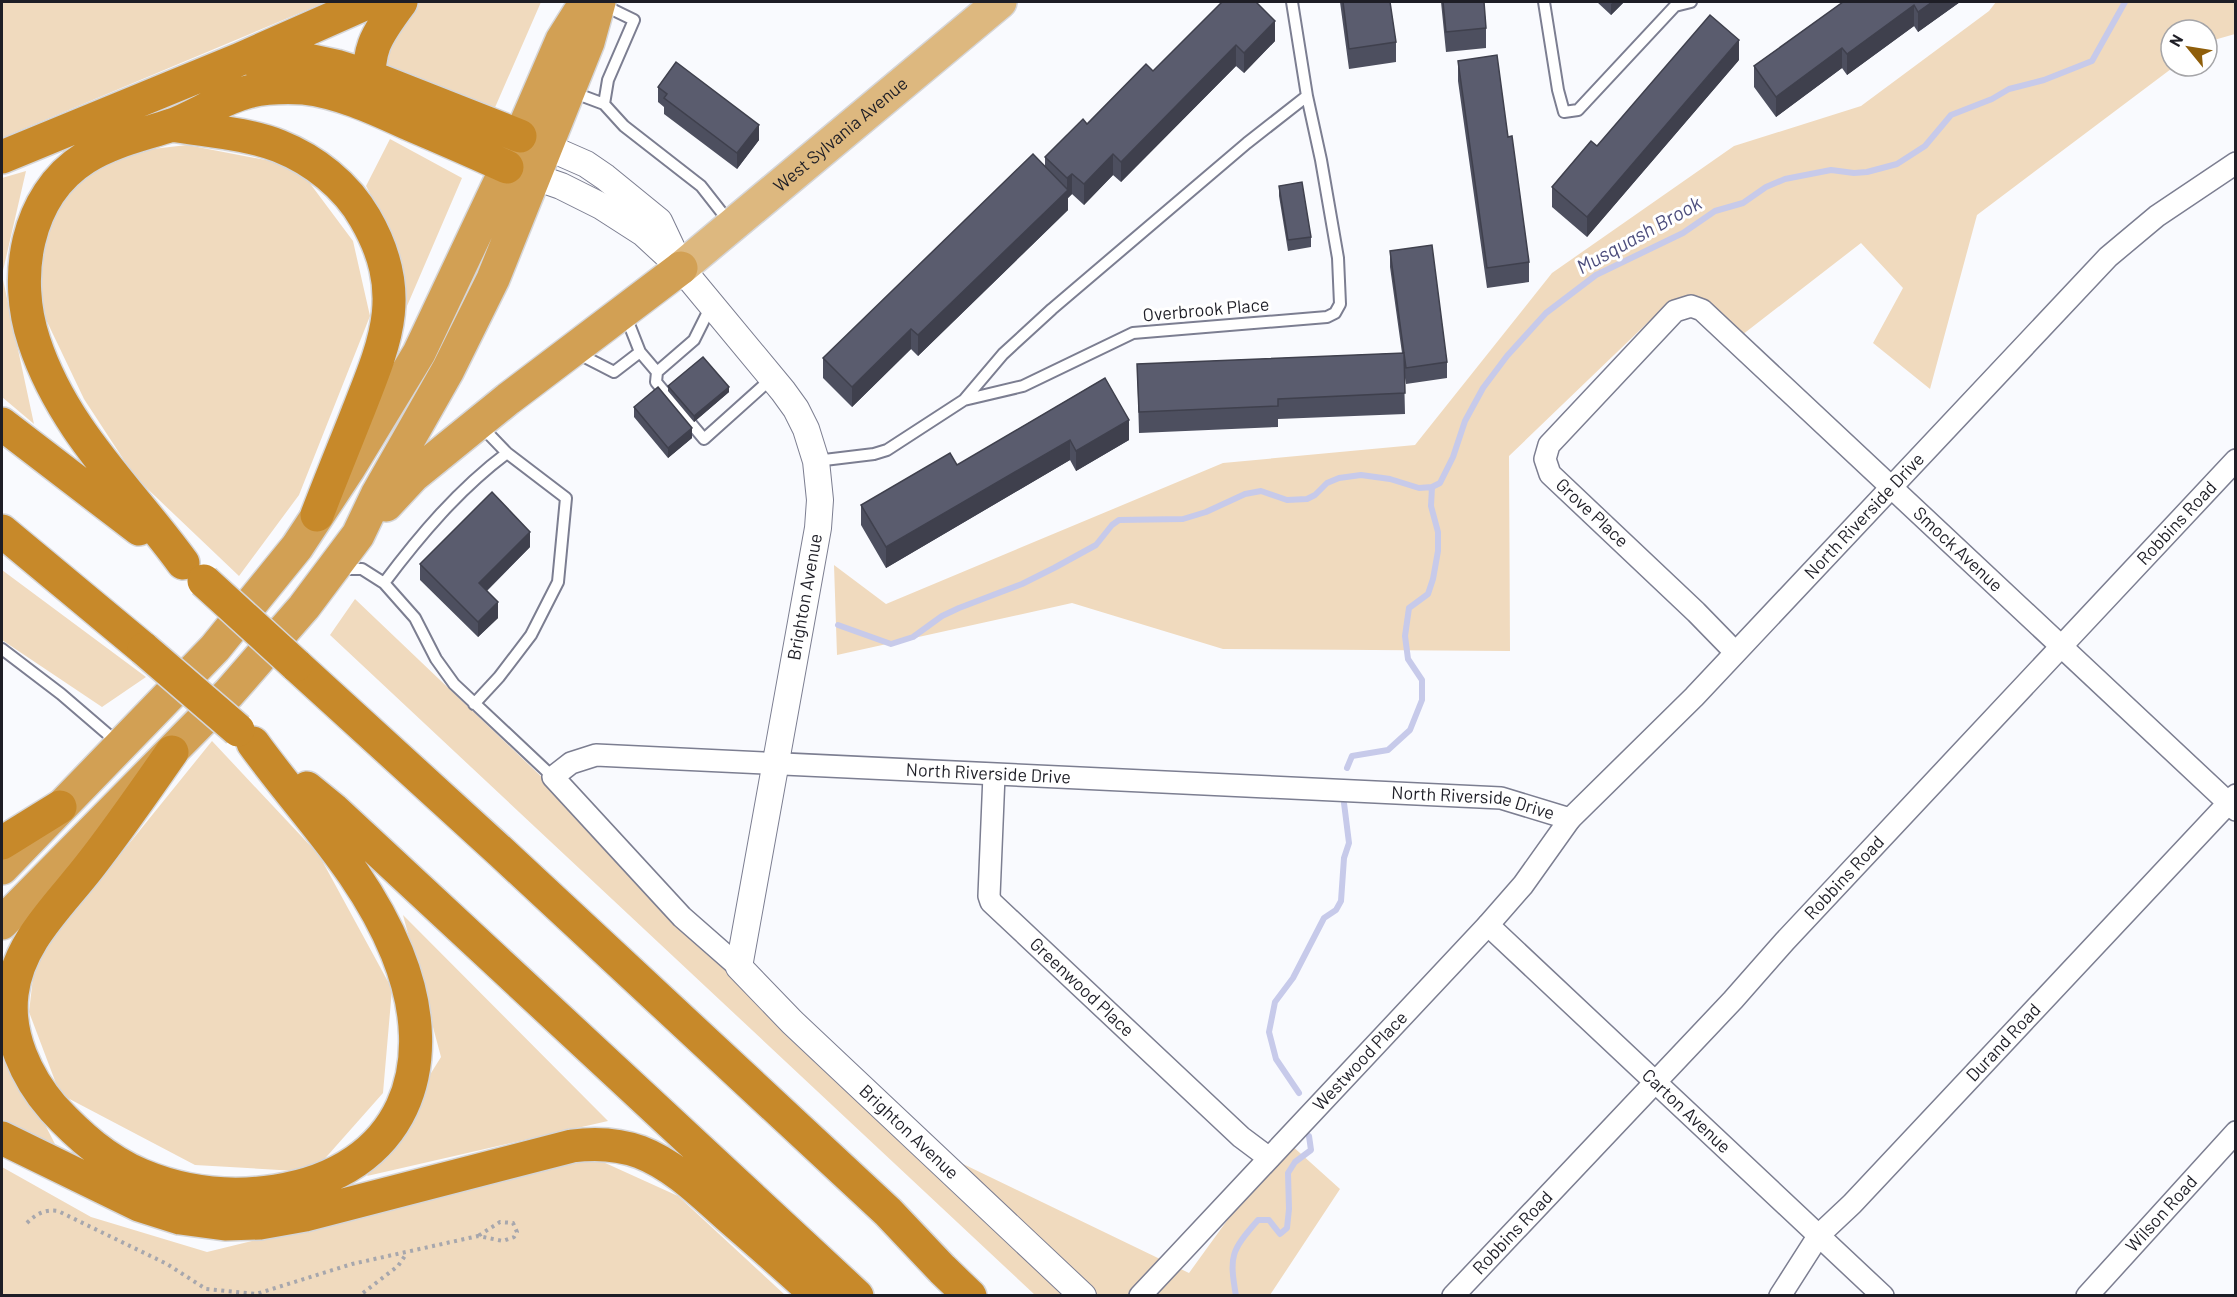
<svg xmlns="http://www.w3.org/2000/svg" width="2237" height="1297" font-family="Barlow,sans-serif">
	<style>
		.green { fill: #f0dabe }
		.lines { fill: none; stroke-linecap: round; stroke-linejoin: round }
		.stream { stroke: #c7caea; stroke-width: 6 }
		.service-casing { stroke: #7c7e91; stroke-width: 14 }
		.minor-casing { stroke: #7c7e91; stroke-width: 24 }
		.tertiary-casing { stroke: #7c7e91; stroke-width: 28 }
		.primary-casing { stroke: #d6d6d8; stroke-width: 36 }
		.trunk-casing { stroke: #d6d6d8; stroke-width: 36 }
		.motorway-casing { stroke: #d6d6d8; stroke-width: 36 }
		.path { stroke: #a7a7ad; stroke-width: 4; stroke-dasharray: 3 4.5; stroke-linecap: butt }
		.service { stroke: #fff; stroke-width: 10 }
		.minor { stroke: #fff; stroke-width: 21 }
		.tertiary { stroke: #fff; stroke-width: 26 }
		.primary { stroke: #ddb87f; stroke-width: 33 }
		.trunk { stroke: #d2a054; stroke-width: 33 }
		.motorway { stroke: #c7892a; stroke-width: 33 }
		.motorway-bridge-casing { stroke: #d6d6d8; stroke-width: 36; stroke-linecap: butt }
		.motorway-bridge { stroke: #c7892a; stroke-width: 33 }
		.wall { fill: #4d4f5f }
		.shaded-wall { fill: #3f404d }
		.building { fill: #5a5c6e; stroke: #3f404d; stroke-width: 1.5 }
		.labels { text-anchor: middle; stroke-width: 6; stroke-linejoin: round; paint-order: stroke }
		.street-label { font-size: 18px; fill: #1e1e26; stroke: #fff }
		.water-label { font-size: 20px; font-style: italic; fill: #4c4d7c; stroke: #fff }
	</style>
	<rect width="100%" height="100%" fill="#f9fafe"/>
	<!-- green -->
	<path class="green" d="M2,2H326L2,138Z
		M416,2H541L493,112L378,63Z
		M1996,2H2235V34L2207,42V30H2171V66H2175L1977,215L1930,389L1873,343L1903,288L1861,243L1742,335L1665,306L1509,456L1510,651L1223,649L1072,603L837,655L834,565L886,604L1223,463L1415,445L1552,273L1734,146L1861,106L1989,11Z
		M390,139L462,178L404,313L392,234L366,186Z
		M187,145L297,166L353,241L370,316L299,495L239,576L135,477L84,399L40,307L42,219L101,155Z
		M26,171L2,275L34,424L2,397V178Z
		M2,570L146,677L102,707L2,640Z
		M355,599L932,1149L1189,1273L1265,1168L1290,1144L1340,1189L1270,1295H1035L330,635Z
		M212,741L319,855L392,989L383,1093L313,1172L195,1165L60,1094L29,1012L35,960Z
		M403,915L608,1121L367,1176L441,1057Z
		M2,1041L55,1144L2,1125Z
		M592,1157L678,1196L785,1295H2V1167L91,1217L207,1252Z"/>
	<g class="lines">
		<!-- stream -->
		<path class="stream" d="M838,625L891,644L913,637L942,616L959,608L1022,584L1054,568L1096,545L1112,525L1119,520L1183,519L1206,512L1245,494L1261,491L1287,500L1307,499L1315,495L1327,483L1339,478L1361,475L1390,479L1419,488L1432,487L1440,483L1453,457L1465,421L1483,388L1507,356L1546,313L1596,275L1683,233L1715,211L1743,203L1766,187L1785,179L1831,170L1854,173L1867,172L1897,164L1925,146L1951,115L1992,99L2009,89L2044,80L2092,61L2125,2
			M1347,768L1352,756L1388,750L1410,730L1422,700V680L1408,659L1405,636L1409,608L1428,594L1433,579L1438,551V532L1431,506L1432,487
			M1299,1093L1276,1059L1269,1032L1275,1002L1293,978L1324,918L1336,910L1341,901L1344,858L1349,843L1344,803
			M1236,1296C1229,1255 1231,1251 1258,1220H1269L1280,1234L1287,1228L1289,1209L1288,1173L1295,1162L1311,1150L1309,1136"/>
		<!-- service casing -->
		<g class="service-casing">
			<path id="service" d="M1544,2L1558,90L1564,112L1578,110L1675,6L1691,2
				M601,4L634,20L608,80L604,104
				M572,92L604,104L624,126L701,186L730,223
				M625,314L640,352L657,372L694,340L711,306
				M577,353L614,372L640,352
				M657,372L656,382L704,439L772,378
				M964,400L1003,354L1052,309L1247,143L1307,96L1292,2
				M816,461L874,454L887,450L964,400L1023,386L1133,333L1327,317L1335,313L1340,304L1338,258L1321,160L1307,96
				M339,569H362L384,583L415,618L436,659L454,684L553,777
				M384,583C420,535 459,489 507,453
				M2,649L61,694L118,743
				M474,704L499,677L531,635L558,582L566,498L507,453L481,426"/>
		</g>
		<!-- minor casing -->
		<g class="minor-casing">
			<g id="minor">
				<path id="s1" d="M1735,652L1696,612L1550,474L1545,459L1549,445L1675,311L1691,306L1702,310L2236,810"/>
				<path id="s2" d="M994,775L989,896L991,902L1241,1137L1269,1158"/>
				<path id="s3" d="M1488,925L1883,1296"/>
				<path id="s4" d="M739,967L682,917L553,777L571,763L596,755L1501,798L1570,819L1694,697L2108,257L2157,216L2236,163"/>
				<path id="s5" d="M1140,1296L1488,925L1523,885L1570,819"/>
				<path id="s6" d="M1453,1296L1733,1000L1785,941L2236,460"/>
				<path id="s7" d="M1780,1296L1819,1235L1852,1204L2236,795"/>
				<path id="s8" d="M2087,1296L2236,1132"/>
			</g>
		</g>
		<!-- tertiary casing -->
		<g class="tertiary-casing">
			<g id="tertiary">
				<path d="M529,139L586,164L605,177L659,221L676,257"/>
				<path id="s9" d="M518,171L561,186L601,206L643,233L681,268L783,391L796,409L806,429L816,461L820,500L818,528L739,967L792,1022L1083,1296"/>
			</g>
		</g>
		<!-- primary casing -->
		<g class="primary-casing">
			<g id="primary">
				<path id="s10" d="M681,268L1000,2"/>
			</g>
		</g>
		<!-- trunk casing -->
		<g class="trunk-casing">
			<path id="trunk" d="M386,505L413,476L508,399L681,268
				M2,868L215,648L297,547L349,468L419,353L507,167L562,40L586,2
				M2,923L229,693L304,607L358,535L377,495L448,370L493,279L588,42L599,2"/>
		</g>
		<!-- motorway casing -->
		<g class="motorway-casing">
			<path id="motorway" d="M251,59L290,56L336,66L368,76L520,136
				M369,95C367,49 374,38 401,2
				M172,125C207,131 246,133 279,146C314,160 346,185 365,218C408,292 386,341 357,414C344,447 330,481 317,515
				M2,157L238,60L369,2
				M2,424L139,529
				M2,531L144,649
				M183,563C130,490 63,430 34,341C13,278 25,196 85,158C112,141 142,135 172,125C196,116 219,100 244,93C263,87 284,87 304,88C340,92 376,109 409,124C442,138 474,152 507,167
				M296,665L501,852L888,1212L942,1269L970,1296
				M172,752C146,789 120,827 92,863C61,904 18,941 12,994C7,1035 26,1077 53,1108C79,1136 106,1160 141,1175C184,1193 231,1198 276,1191C404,1171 443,1067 397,953C363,870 305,815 253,743
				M307,788L334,810L857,1296
				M2,843L60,807
				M2,1138L139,1205L180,1218L225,1224L260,1223L305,1215L572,1146C595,1143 618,1144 640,1152C674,1165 702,1193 729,1217C759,1243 789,1269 818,1296"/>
		</g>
		<!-- path -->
		<path class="path" d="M27,1223C36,1214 45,1209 58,1211L167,1264L206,1289L256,1294L352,1264L478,1236L503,1241L514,1237L517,1232L513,1223L500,1222L478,1236
			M363,1293L398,1266L407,1253"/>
		<!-- service -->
		<use href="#service" class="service"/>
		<!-- minor -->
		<use href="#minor" class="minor"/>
		<!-- tertiary -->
		<use href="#tertiary" class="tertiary"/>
		<!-- primary -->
		<use href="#primary" class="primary"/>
		<!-- trunk -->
		<use href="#trunk" class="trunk"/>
		<!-- motorway -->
		<use href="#motorway" class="motorway"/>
		<!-- motorway-bridge casing -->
		<g class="motorway-bridge-casing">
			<path id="motorway-bridge" d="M204,581L296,665
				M144,649L238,730"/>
		</g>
		<!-- motorway-bridge -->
		<use href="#motorway-bridge" class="motorway-bridge"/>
	</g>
	<!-- wall -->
	<path class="wall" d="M1222,2L1275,41L1244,73L1236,66L1121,182L1113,175L1084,205L1072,194L1068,198V210L918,356L911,349L852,407L823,378V358L1045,166V157L1153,71Z
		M1340,2H1390L1396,42V62L1349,69Z
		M1441,2H1484L1486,28V48L1446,52Z
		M1597,2H1624L1611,15Z
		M1843,2H1960L1918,32L1914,26L1847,75L1842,68L1776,117L1754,87V66Z
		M1739,60L1587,237L1552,207V187L1597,146Z
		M1458,61L1508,137L1529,262V282L1487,288L1458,81Z
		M658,87L759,140L737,169L664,114V107L658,102Z
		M1279,186L1311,237V247L1288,251L1279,196Z
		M1390,251L1447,362V378L1406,384L1404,372L1405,414L1278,419V427L1139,433L1137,364L1402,353L1390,267Z
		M1105,378L1129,440L1076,471L1070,460L886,568L861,525V505L957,465Z
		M668,386L729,392L694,422L668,391Z
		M634,407L692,438L668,458L634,417Z
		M530,547L487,591L498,618L478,637L420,580V564Z"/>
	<!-- shaded-wall -->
	<path class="shaded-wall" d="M1614,2H1624L1611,15V4Z
		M1932,2H1960L1918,32V12Z
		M1914,5V26L1847,75V54Z
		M1275,21V41L1244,73V53Z
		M1739,40V60L1587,237V217Z
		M1236,45V66L1121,182V162Z
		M1842,48V68L1776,117V97Z
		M759,125V140L737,169V153Z
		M1113,154V175L1084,205V184Z
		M1072,174V194L1068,198V210L918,356V335L1067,191V178Z
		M911,329V349L852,407V387Z
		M729,387V392L694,422V416Z
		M1129,420V440L1076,471V451Z
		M692,428V438L668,458V448Z
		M1070,440V460L886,568V547Z
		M530,532V547L479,598V583Z
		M498,602V618L478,637V622Z"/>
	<!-- building -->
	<path class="building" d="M1222,2H1256L1275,21L1244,53L1236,45L1121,162L1113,154L1084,184L1072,174L1067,178L1045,157L1083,119L1087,124L1146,64L1153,71Z
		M1343,2H1390L1396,42L1349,49Z
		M1443,2H1484L1486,28L1446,32Z
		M1843,2H1932L1918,12L1914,5L1847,54L1842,48L1776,97L1754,66Z
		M1710,15L1739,40L1587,217L1552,187L1591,141L1597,146Z
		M1497,55L1508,137L1512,136L1529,262L1487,268L1458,61Z
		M676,62L759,125L737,153L664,98L667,94L658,87Z
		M1033,154L1068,190L918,335L911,329L852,387L823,358Z
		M1302,182L1311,237L1288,240L1279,186Z
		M1432,245L1447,362L1406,368L1390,251Z
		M1404,353L1405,393L1278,399V406L1139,412L1137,364Z
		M703,357L729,387L694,416L668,386Z
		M1105,378L1129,420L1076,451L1070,440L886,547L861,505L950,453L957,465Z
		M658,387L692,428L668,448L634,407Z
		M492,492L530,532L479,583L498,602L478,622L420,564Z"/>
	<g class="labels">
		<!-- street labels -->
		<g class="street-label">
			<text dy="6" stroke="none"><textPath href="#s10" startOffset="208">West Sylvania Avenue</textPath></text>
			<text transform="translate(1206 310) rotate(-5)" y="6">Overbrook Place</text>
			<text transform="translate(1592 513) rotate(43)" y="6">Grove Place</text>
			<text dy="6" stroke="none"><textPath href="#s4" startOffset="1716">North Riverside Drive</textPath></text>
			<text dy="6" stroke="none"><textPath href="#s6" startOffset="1059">Robbins Road</textPath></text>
			<text dy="6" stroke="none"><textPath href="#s1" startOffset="850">Smock Avenue</textPath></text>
			<text transform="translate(805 597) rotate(-80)" y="6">Brighton Avenue</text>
			<text dy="6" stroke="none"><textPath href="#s4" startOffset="708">North Riverside Drive</textPath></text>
			<text dy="6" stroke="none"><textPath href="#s4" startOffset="1194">North Riverside Drive</textPath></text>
			<text dy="6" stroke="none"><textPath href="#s6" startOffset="573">Robbins Road</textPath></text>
			<text dy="6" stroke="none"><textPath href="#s2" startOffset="252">Greenwood Place</textPath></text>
			<text dy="6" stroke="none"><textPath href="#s7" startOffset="339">Durand Road</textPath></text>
			<text dy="6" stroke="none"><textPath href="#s5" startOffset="322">Westwood Place</textPath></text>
			<text dy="6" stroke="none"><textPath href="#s3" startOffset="272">Carton Avenue</textPath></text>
			<text dy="6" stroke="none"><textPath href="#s9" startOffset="1180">Brighton Avenue</textPath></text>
			<text dy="6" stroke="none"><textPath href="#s8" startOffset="111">Wilson Road</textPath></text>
			<text dy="6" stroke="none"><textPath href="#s6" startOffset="87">Robbins Road</textPath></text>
		</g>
		<!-- water labels -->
		<g class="water-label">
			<text transform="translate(1639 235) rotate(-29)" y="7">Musquash Brook</text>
		</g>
	</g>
	<!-- border -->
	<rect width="2237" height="1297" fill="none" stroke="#1e1e26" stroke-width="6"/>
	<!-- north arrow -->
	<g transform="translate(2189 48) rotate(300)"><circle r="28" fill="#ffffff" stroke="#a5a5a8" stroke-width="1.5"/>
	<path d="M0-4.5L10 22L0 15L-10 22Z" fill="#8f5e0a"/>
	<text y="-9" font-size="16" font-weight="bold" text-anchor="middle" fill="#1e1e26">N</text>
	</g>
</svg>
